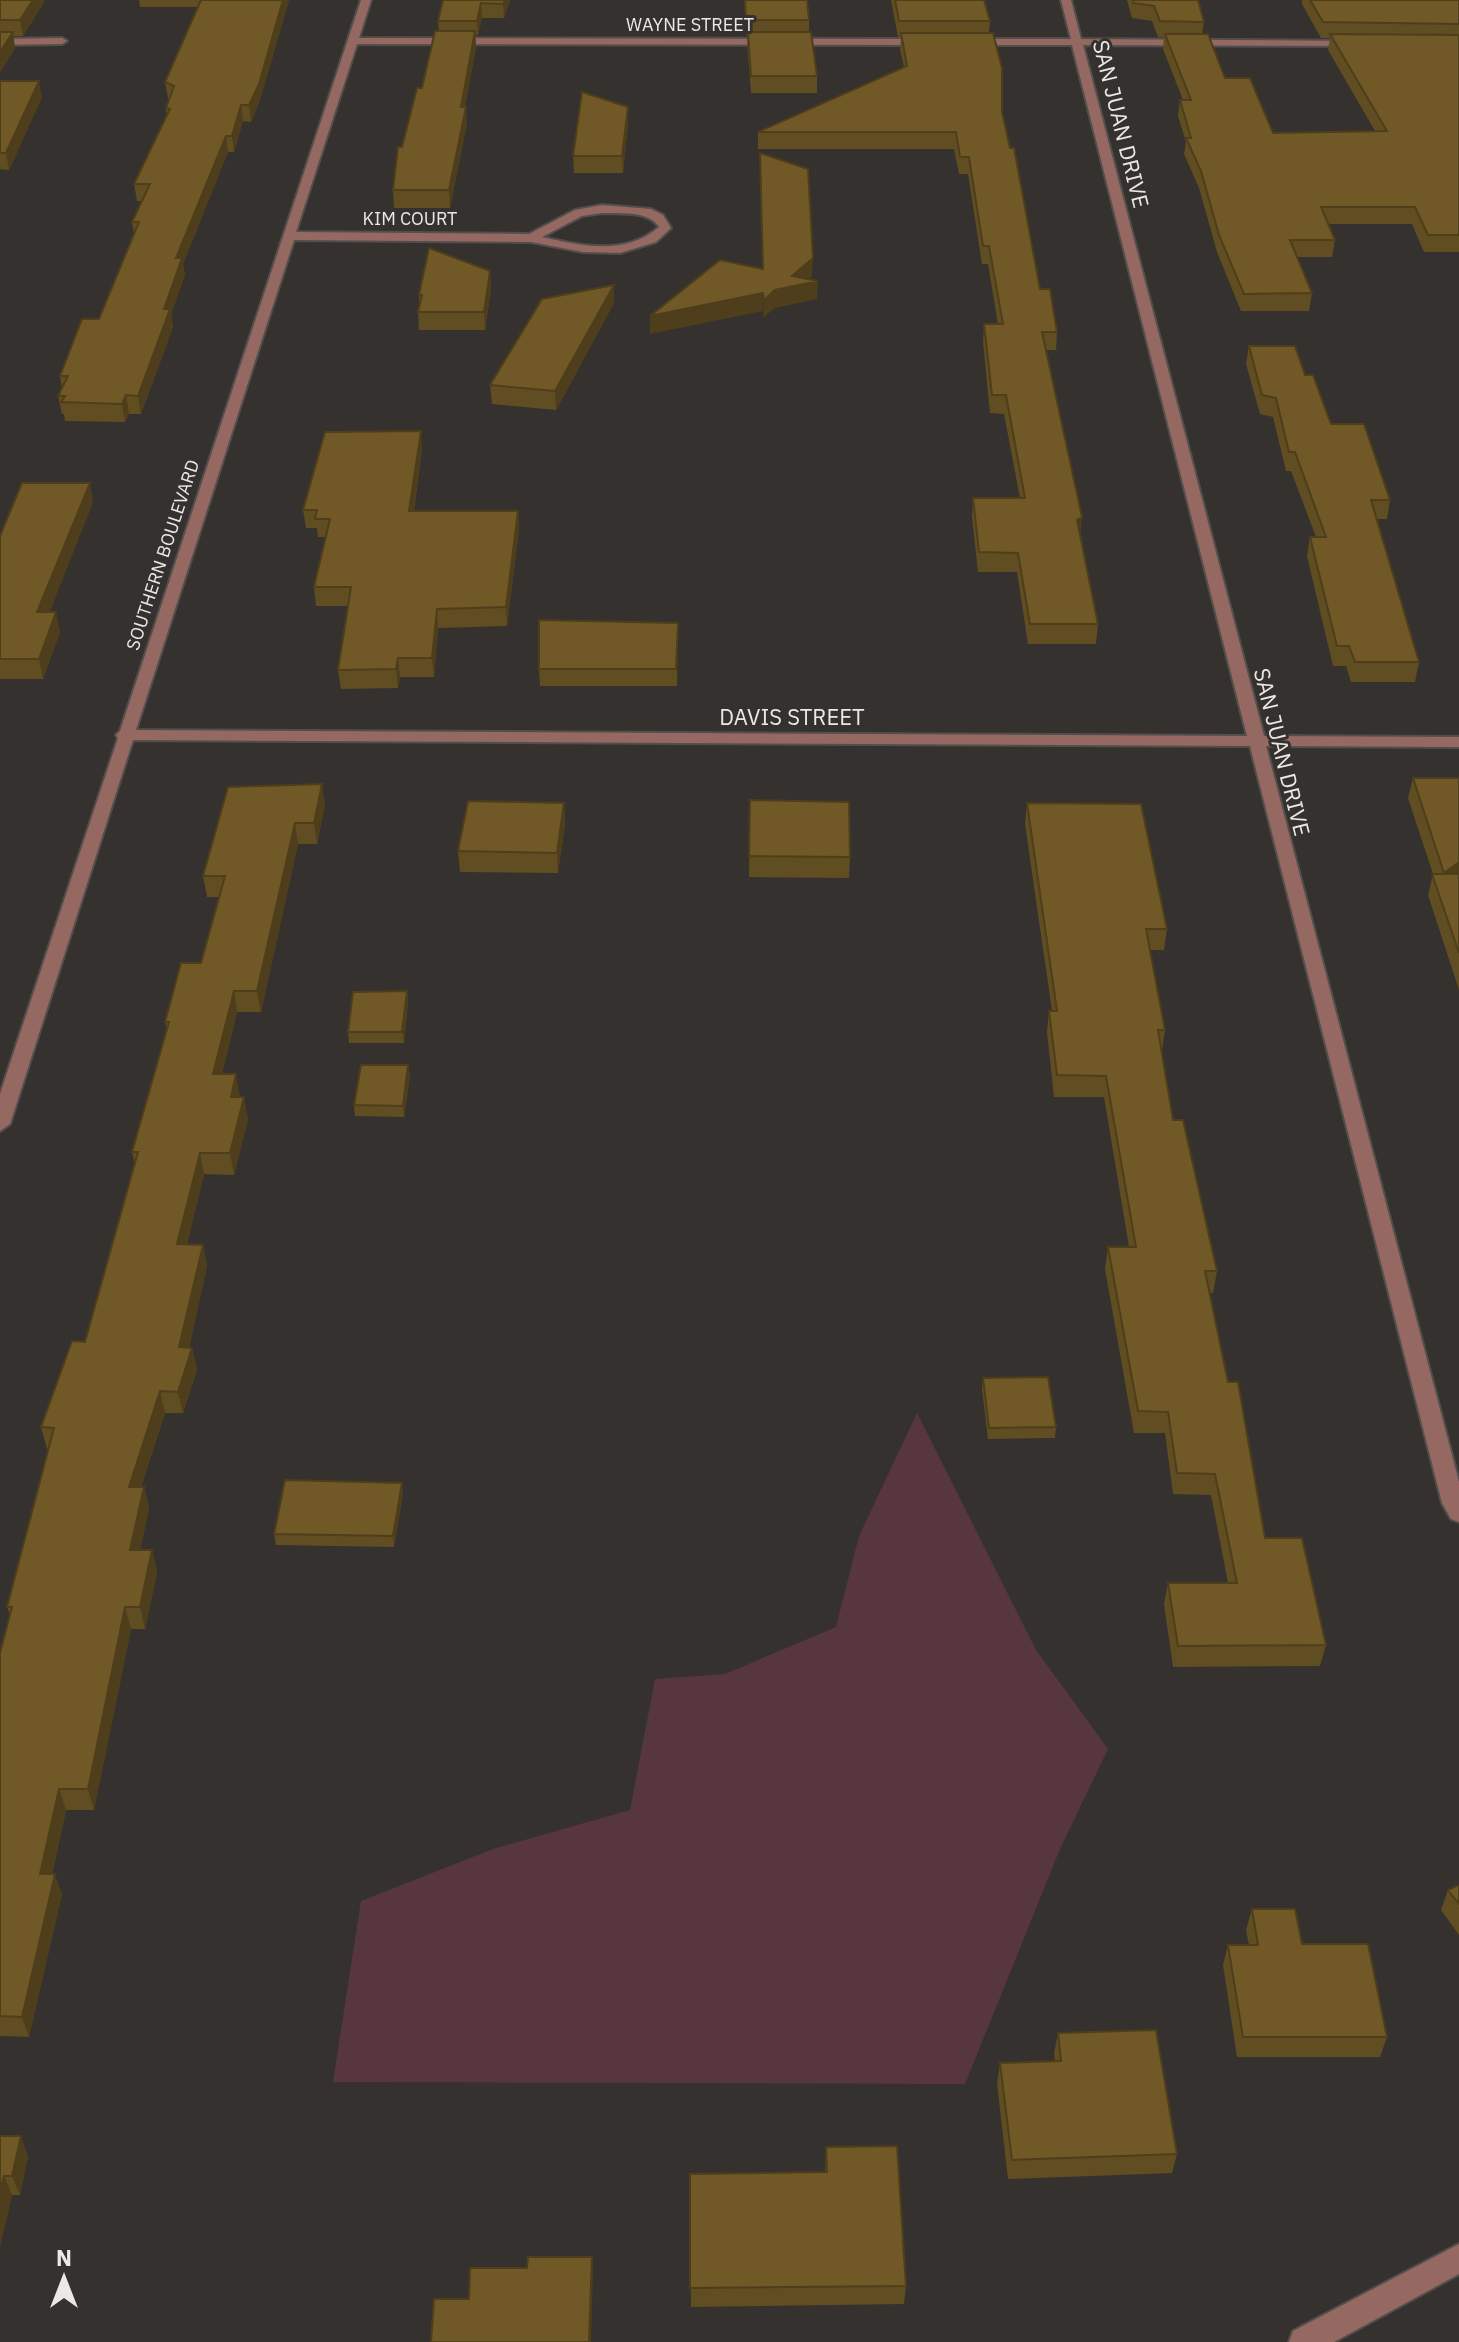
<svg xmlns="http://www.w3.org/2000/svg" width="1459" height="2342" font-family="'IBM Plex Sans',sans-serif">
	<style>
		.green { fill: #583640 }
		.lines { fill: none; stroke-linecap: round; stroke-linejoin: round }
		.minor-casing { stroke: #524e4c; stroke-width: 4 }
		.minor { fill: #956861; fill-rule: evenodd }
		.wall { fill: #604d21 }
		.shaded-wall { fill: #4e3e1b }
		.building { fill: #705926; stroke: #4e3e1b; stroke-width: 2 }
		.labels { text-anchor: middle; stroke-width: 6; stroke-linejoin: round; paint-order: stroke }
		.far-street-label { font-size: 18px; fill: #ebe8e7; stroke: #35312f }
		.street-label { font-size: 22px; fill: #ebe8e7; stroke: #35312f }
	</style>
	<rect width="100%" height="100%" fill="#35312f"/>
	<!-- green -->
	<path class="green" d="M917,1413L1036,1650L1108,1749L1060,1849L965,2084L333,2082L361,1901L493,1849L630,1810L655,1679L725,1674L836,1627L859,1536Z"/>
	<g class="lines">
		<!-- minor casing -->
		<g class="minor-casing">
			<path id="minor" d="M361,0H371L359,38L927,39L932,42L927,45L357,44L296,232L529,234L575,210L602,205L651,209L663,215L671,228L656,242L620,253L583,252L531,242L294,240L136,730L1247,736L1072,45H971L966,42L971,39H1071L1061,0H1071L1081,39L1359,41V45L1355,46L1083,45L1264,736L1459,737V747L1266,746L1459,1482V1522L1451,1519L1442,1503L1250,746L133,740L10,1124L0,1131V1094L118,738L116,735L120,731ZM602,213C620,214 648,210 659,227C625,256 582,246 542,237L582,216Z
				M0,39L62,38L67,41L62,44L0,45Z
				M1459,2244V2274L1334,2342H1289L1293,2331Z"/>
		</g>
		<!-- minor -->
		<use href="#minor" class="minor"/>
	</g>
	<!-- wall -->
	<path class="wall" d="M0,0L44,2L23,36H13L15,48L0,72Z
		M139,0H289L260,100L251,122L243,121L234,152H228L183,264L185,275L171,314L173,327L141,414H129L125,422L65,421L64,414H62L58,396L62,389L60,376L99,319L134,234L132,222L142,201H137L134,184L167,116L166,108L169,99L168,98L165,82L198,7H140Z
		M443,0H510L504,18H482L478,35H475L476,47L465,107L467,123L450,208H394L393,190L402,147L422,88L439,31L438,21Z
		M744,0H807L809,20V32L817,76V93H751Z
		M891,0H984L990,21L989,33L1002,112L1040,289L1057,332L1056,350H1046L1098,624L1096,644H1028L1017,572H978L972,517L973,498H1020L1004,414L990,413L983,342L984,324H998L988,264H982L968,174H959L954,149H758V132L904,67L900,49L901,37H898Z
		M1127,0H1198L1204,22L1202,34L1225,78L1273,133L1375,131L1328,50L1330,38H1321L1302,4V0H1459V252H1424L1412,224H1328L1335,240L1332,257H1297L1312,293L1309,311H1241L1217,252L1199,188L1184,154L1186,142L1178,116L1180,100H1183L1163,49L1164,37H1158L1152,21L1132,18Z
		M0,81L42,97L9,170L0,169Z
		M628,124L623,173H574L573,156Z
		M490,271L491,289L485,330H419L418,312L419,305V295Z
		M614,303L556,410L492,404L490,385Z
		M1249,346L1305,375L1331,424L1390,500L1387,519H1377L1419,662L1415,682H1351L1346,666H1333L1307,556L1310,537H1316L1291,471H1286L1273,417L1260,414L1246,364Z
		M422,449L414,511H518L519,529L507,626L438,628L434,677H400L398,688L341,689L338,670L348,606H316L314,587L325,537H318L317,528H306L303,510Z
		M93,502L49,612L60,632L43,679H0V536Z
		M678,623L677,686H540L539,669Z
		M1413,778H1459V990L1428,895L1433,874L1408,798Z
		M750,800L850,857L849,878L749,877Z
		M564,803L565,824L558,873L460,872L458,851Z
		M1027,803L1167,929L1164,950H1150L1165,1030L1162,1051L1173,1120L1217,1271L1213,1293H1210L1228,1382L1265,1538L1326,1645L1320,1666L1173,1667L1164,1604L1168,1583H1228L1211,1495L1173,1494L1165,1433H1134L1105,1269L1108,1247H1129L1104,1097H1054L1047,1032L1049,1011H1052L1025,824Z
		M325,805L317,844H298L261,1012H237L222,1074L240,1096L248,1119L234,1175L204,1174L187,1244L203,1245L207,1266L189,1348H192L197,1370L183,1413H165L141,1487H144L149,1508L140,1550H152L157,1572L145,1629H131L94,1810H66L52,1874L62,1894L29,2037L0,2036V1653L10,1615L7,1607L49,1449H47L41,1427L85,1342L135,1165L132,1152L167,1029L165,1022L201,963L219,897H207L203,876Z
		M407,991L408,1002L404,1043H349L348,1032Z
		M408,1065L410,1076L404,1117L355,1116L354,1105Z
		M983,1378L1056,1427L1055,1438L988,1439L982,1389Z
		M403,1494L394,1547L276,1545L274,1534Z
		M1459,1885V1935L1441,1910L1448,1890Z
		M1252,1909L1302,1944L1387,2037L1380,2057H1237L1223,1965L1228,1945H1249L1246,1930Z
		M1058,2033L1177,2154L1172,2173L1008,2179L997,2083L1000,2063L1055,2061L1054,2053Z
		M0,2136L28,2156L20,2195H12L0,2246Z
		M826,2147L906,2286L904,2304L691,2307L690,2174L825,2172Z"/>
	<!-- shaded-wall -->
	<path class="shaded-wall" d="M33,0H44V2L23,36L20,20Z
		M283,0H289L260,100L251,122L249,105Z
		M505,0H510L504,18L503,4Z
		M481,3L482,18L478,35L477,21Z
		M475,31L476,47L462,123L461,107Z
		M13,32L15,48L0,72V52Z
		M39,81L42,97L9,170L6,153Z
		M241,105L243,121L234,152L232,136Z
		M466,107L467,123L450,208L449,190Z
		M628,107V124L623,173L622,156Z
		M226,136L228,152L183,264L185,275L171,314L173,327L141,414L138,396L164,309L176,258Z
		M813,258L812,276L802,285L818,281L817,299L775,308L763,318L764,300Z
		M490,271L491,289L485,330L484,312Z
		M614,285V303L556,410L555,391Z
		M763,293V311L650,334V316Z
		M126,395L129,414L125,422L122,404Z
		M421,431L422,449L411,529L409,511Z
		M90,483L93,502L42,632L37,612Z
		M518,511L519,529L507,626L506,607Z
		M1082,517L1080,537L1077,520Z
		M437,609L438,628L434,677L432,658Z
		M56,612L60,632L43,679L39,659Z
		M398,658L400,677L398,688L396,669Z
		M322,784L325,805L317,844L314,823Z
		M564,803L565,824L558,873L557,853Z
		M295,823L298,844L261,1012L257,991Z
		M1459,862V880L1444,873Z
		M234,991L237,1012L217,1095L213,1074Z
		M407,991L408,1002L404,1043L402,1032Z
		M408,1065L410,1076L404,1117L403,1106Z
		M236,1074L240,1096L235,1118L231,1097Z
		M244,1097L248,1119L234,1175L230,1153Z
		M200,1153L204,1174L182,1266L177,1244Z
		M203,1245L207,1266L184,1369L179,1347Z
		M192,1348L197,1370L183,1413L178,1392Z
		M160,1391L165,1413L134,1508L129,1487Z
		M402,1483L403,1494L394,1547L393,1536Z
		M144,1487L149,1508L135,1572L130,1550Z
		M152,1550L157,1572L145,1629L140,1607Z
		M125,1607L131,1629L94,1810L88,1789Z
		M59,1789L66,1810L47,1894L40,1874Z
		M55,1874L62,1894L29,2037L22,2017Z
		M21,2136L28,2156L20,2195L12,2176Z
		M4,2176L12,2195L0,2246V2191Z
		M592,2257L593,2275L591,2342H589Z"/>
	<!-- building -->
	<path class="building" d="M0,0H33L20,20H0Z
		M201,0H283L259,84L249,105H241L232,136H226L176,258H182L164,309H170L138,396L126,395L122,404L61,402L65,396H58L68,376H60L82,319H99L139,222H132L150,184H134L170,109L166,108L174,86L165,82Z
		M443,0H505L503,4L481,3L477,21H438Z
		M745,0H807L809,20H746Z
		M895,0H984L990,21H899Z
		M1133,0H1198L1204,22L1160,21L1154,6L1133,3Z
		M1310,0H1459V24L1323,22Z
		M435,31H475L461,107H466L449,190H393L398,147H402L417,88H422Z
		M0,32H13L0,52Z
		M748,32H811L817,76H751Z
		M901,33H993L1002,68V112L1010,148H1014L1040,289H1050L1057,332H1042L1082,517L1077,520L1098,624H1030L1018,553L979,552L973,498H1025L1006,395H992L984,324H1003L989,246H983L969,157H960L956,132H758L907,66Z
		M1165,34H1208L1225,78H1250L1273,133L1387,131L1330,34L1459,35V235H1428L1415,207H1321L1335,240H1290L1312,293L1244,294L1219,235L1201,171L1186,138H1191L1180,100H1191Z
		M0,81H39L6,153H0Z
		M582,92L628,107L622,156H573Z
		M760,153L808,169L813,258L792,276L818,281L775,290L764,300L763,293L650,316L720,260L763,269Z
		M429,248L490,271L484,312H418L422,295H419Z
		M614,285L555,391L490,385L542,299Z
		M1249,346H1295L1305,375H1313L1331,424H1364L1390,500H1371L1419,662H1355L1349,646H1337L1310,537H1326L1295,452H1289L1276,398L1262,395Z
		M421,431L409,511H518L506,607L437,609L432,658H398L396,669L338,670L351,587H314L330,519H315L317,510H303L325,432Z
		M22,483H90L37,612H56L39,659H0V536Z
		M539,620L678,623L676,669H539Z
		M1413,778H1459V862L1444,873Z
		M322,784L314,823H295L257,991H234L213,1074H236L231,1097H244L230,1153H200L177,1244L203,1245L179,1347L192,1348L178,1392L160,1391L129,1487H144L130,1550H152L140,1607H125L88,1789H59L40,1874H55L22,2017L0,2016V1653L12,1607H7L54,1428L41,1427L72,1341L85,1342L138,1152H132L169,1022H165L181,963H201L225,876H203L228,787Z
		M750,800L849,802L850,857L749,856Z
		M468,801L564,803L557,853L458,851Z
		M1027,803L1141,804L1167,929H1146L1165,1030H1158L1173,1120H1183L1217,1271H1205L1228,1382H1238L1265,1538H1302L1326,1645L1178,1646L1168,1583H1237L1215,1474L1177,1473L1168,1412L1138,1411L1108,1247H1136L1106,1076L1057,1075L1049,1011H1057Z
		M1432,874H1459V953Z
		M407,991L402,1032H348L353,992Z
		M361,1065H408L403,1106L354,1105Z
		M1048,1377L1056,1427L989,1428L983,1378Z
		M285,1480L402,1483L393,1536L274,1534Z
		M1459,1885V1904L1448,1890Z
		M1252,1909H1295L1302,1944H1368L1387,2037H1243L1228,1945H1258Z
		M1156,2030L1177,2154L1012,2160L1000,2063L1061,2061L1058,2033Z
		M0,2136H21L12,2176H4L0,2191Z
		M897,2146L906,2286L690,2288V2174L827,2172L826,2147Z
		M528,2257H592L589,2342H431L434,2299H469L470,2268H527Z"/>
	<g class="labels">
		<!-- far-street labels -->
		<g class="far-street-label">
			<text x="690" y="31">WAYNE STREET</text>
			<text x="410" y="225">KIM COURT</text>
			<text transform="translate(163 555) rotate(-72)" y="6">SOUTHERN BOULEVARD</text>
		</g>
		<!-- street labels -->
		<g class="street-label">
			<text transform="translate(1121 124) rotate(76)" y="8">SAN JUAN DRIVE</text>
			<text x="792" y="725">DAVIS STREET</text>
			<text transform="translate(1282 752) rotate(76)" y="8">SAN JUAN DRIVE</text>
		</g>
	</g>
	<!-- north arrow -->
	<g transform="translate(64 2278)" stroke="#35312f" stroke-width="6" paint-order="stroke">
	<path d="M0-6L14 30L0 20L-14 30Z" fill="#ebe8e7"/>
	<text y="-12" font-size="22" font-weight="bold" text-anchor="middle" fill="#ebe8e7">N</text>
	</g>
</svg>
